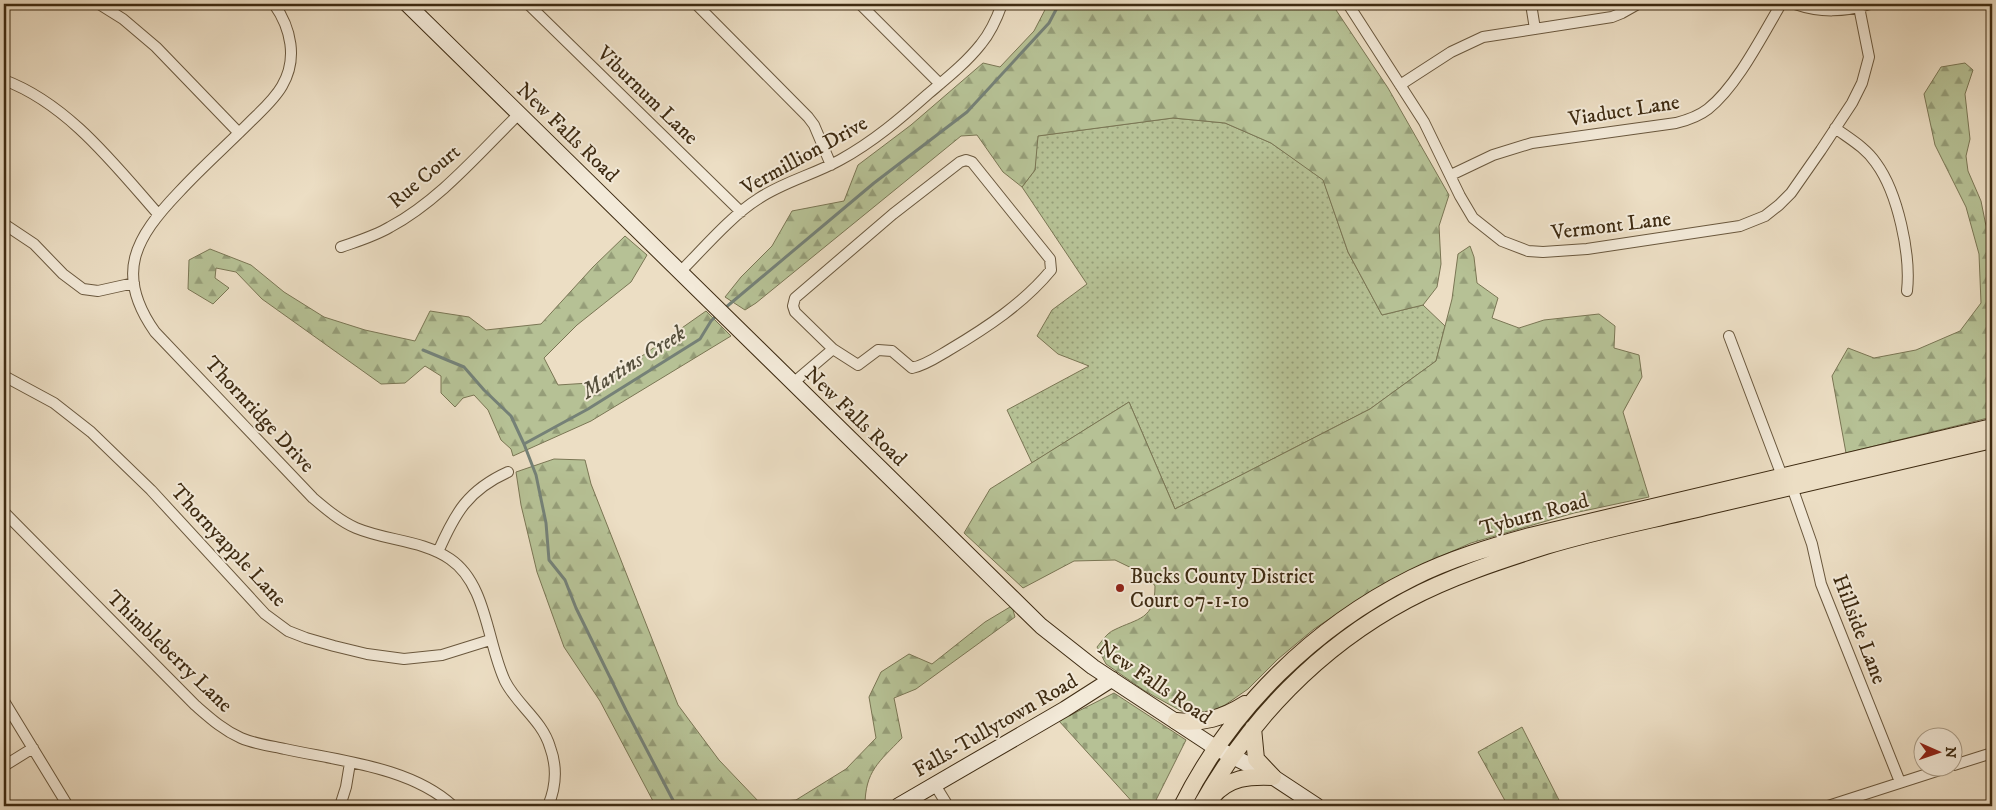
<svg xmlns="http://www.w3.org/2000/svg" width="1996" height="810" font-family="'IM FELL DW Pica',serif">
	<style>
		.grass { fill: url(#grass-dots); stroke: #7a7654 }
		.forest { fill: url(#forest-firs); stroke: #7a7654 }
		.cemetery { fill: url(#cemetery-stones); stroke: #7a7654 }
		.lines { fill: none; stroke-linecap: round; stroke-linejoin: round }
		.stream { stroke: #758177; stroke-width: 3 }
		.street-casing { stroke: #6a583e; stroke-width: 12 }
		.secondary-casing { stroke: #3e2b12; stroke-width: 17 }
		.primary-casing { stroke: #3e2b12; stroke-width: 18 }
		.street { stroke: #f3ead9; stroke-width: 10 }
		.secondary { stroke: #f3ead9; stroke-width: 15 }
		.primary { stroke: #ecdec4; stroke-width: 16 }
		.poi-dot { fill: #8f2418; stroke: #f3ead9; stroke-width: 2 }
		.labels { text-anchor: middle; stroke-width: 4; stroke-linejoin: round; paint-order: stroke }
		.street-label { font-size: 21px; fill: #3e2b12; stroke: #f3ead9 }
		.poi-label { font-size: 21px; fill: #3e2b12; stroke: #f3ead9; text-anchor: start }
		.water-label { font-size: 22px; font-style: italic; fill: #554f3c; stroke: #f3ead9 }
	</style>
	<defs>
		<pattern id="grass-dots" width="8" height="8" patternUnits="userSpaceOnUse" patternTransform="scale(1.25)"><rect width="8" height="8" fill="#b6c195"/><path d="M2 2h.1M6 6h.1" fill="none" stroke="#959d78" stroke-width="1.8" stroke-linecap="round"/></pattern>
		<pattern id="forest-firs" width="22" height="20" patternUnits="userSpaceOnUse" patternTransform="scale(1.25)"><rect width="22" height="20" fill="#b6c195"/><path d="M5 1l3.5 6h-7zM16 11l3.5 6h-7z" fill="#959d78"/></pattern>
		<pattern id="cemetery-stones" width="16" height="16" patternUnits="userSpaceOnUse" patternTransform="scale(1.25)"><rect width="16" height="16" fill="#b6c195"/><path d="M2 7V4a2 2 0 0 1 4 0v3zM10 15v-3a2 2 0 0 1 4 0v3z" fill="#959d78"/></pattern>
	</defs>
	<rect width="100%" height="100%" fill="#ecdec4"/>
	<filter id="stains"><feTurbulence type="fractalNoise" baseFrequency=".004" numOctaves="4"/><feColorMatrix values="0 0 0 0 .2 0 0 0 0 .09 0 0 0 0 .02 0 0 0 .5 -.17"/></filter>
	<radialGradient id="worn" r=".72"><stop offset=".6" stop-color="#630" stop-opacity="0"/><stop offset="1" stop-color="#630" stop-opacity=".3"/></radialGradient>
	<!-- grass -->
	<path class="grass" d="M1173,118L1225,123L1271,143L1323,179L1348,252L1382,315L1423,305L1445,326L1436,361L1370,409L1175,509L1129,402L1032,463L1007,410L1089,366L1058,354L1037,336L1052,310L1087,284L1022,187L1035,170L1037,136Z"/>
	<!-- forest -->
	<path class="forest" d="M1048,4H1332L1388,88L1449,195L1439,226L1441,264L1437,287L1423,305L1382,315L1348,252L1323,180L1271,143L1225,123L1173,118L1038,136L1035,170L1022,187L1003,172L977,135L961,136L756,303L745,310L725,297L741,277L772,246L792,211L844,201L858,165L911,125L983,63L1000,67L1034,31Z
		M1965,63L1973,70L1965,94L1970,139L1966,156L1968,171L1981,201L1987,231L1992,232V417L1846,453L1832,376L1848,348L1874,358L1916,350L1960,331L1981,303L1979,254L1966,207L1935,145L1924,94L1941,67Z
		M625,236L647,255L631,282L577,325L544,358L558,385L605,382L706,311L731,336L591,421L513,456L511,449L501,440L488,410L474,395L463,398L455,407L441,393V376L425,366L405,383L381,384L262,299L236,272L216,268L215,278L229,288L213,304L188,289L189,260L210,249L251,265L284,292L324,317L365,330L415,341L430,311L469,317L486,330L541,324L593,267Z
		M1470,246L1474,257L1477,283L1498,298L1492,318L1519,328L1544,320L1599,314L1615,326L1614,348L1639,355L1642,377L1623,412L1649,497L1574,513L1471,543L1419,566L1370,592L1314,629L1278,659L1248,689L1225,705L1203,715L1181,711L1145,691L1106,664L1097,647C1102,641 1107,633 1114,630C1138,618 1155,620 1155,586L1148,576L1115,560L1074,561L1023,588L964,533L990,489L1129,402L1175,509L1370,409L1436,361L1452,299L1458,254Z
		M554,459L585,460L591,484L678,705L719,760L760,803L796,800L846,769L876,738L869,697L881,672L909,654L932,664L985,622L1010,607L1013,610L1015,617L916,689L894,698L902,738C879,762 865,771 865,806H661L653,801L600,701L564,647L537,572L521,505L516,472Z"/>
	<!-- cemetery -->
	<path class="cemetery" d="M1114,693L1186,740L1153,806H1136L1059,721Z
		M1522,727L1562,806H1508L1478,752Z"/>
	<g class="lines">
		<!-- stream -->
		<path class="stream" d="M725,308L874,183L967,112L1049,23L1059,4
			M423,350L464,367L484,390L511,416L524,444
			M676,806L626,710L576,608L565,580L549,560L546,523L536,475L524,444L588,409L700,339L711,321L718,314"/>
		<!-- street casing -->
		<g class="street-casing">
			<path id="street" d="M99,4L123,19L156,47L239,133
				M274,4C291,28 298,59 282,86C274,100 261,111 249,123C226,146 201,168 179,192C135,238 114,274 155,332L313,498C326,509 340,521 356,528C387,541 422,540 450,559C487,584 487,643 505,681C517,705 542,720 550,747C557,766 556,787 548,806
				M528,4L741,212
				M696,4L808,117L814,125L831,165
				M860,4L940,84
				M1348,4L1424,122L1460,196L1473,218L1502,241L1528,251L1543,252L1587,249L1740,226L1765,216L1779,205L1791,193L1821,150L1852,103L1862,83L1869,57L1859,7
				M1531,4L1535,29
				M1795,4C1821,13 1844,12 1870,4
				M4,80C68,104 114,164 158,214
				M1400,85L1451,52L1483,37L1612,17L1622,13L1638,4
				M1835,128C1850,139 1866,148 1876,163C1898,193 1911,255 1907,291
				M966,160L972,162L1050,259L1051,270C1024,303 986,328 949,350C937,357 926,365 912,368L892,351L878,350L858,365L833,349L795,312L793,306L795,298L893,214L960,162Z
				M1451,175L1493,155L1532,143L1676,123C1688,120 1699,116 1708,109C1737,86 1762,36 1781,4
				M4,224L34,244L63,274L83,289L98,291L134,283
				M341,247C358,241 375,236 390,227C440,200 479,153 519,114
				M680,272C702,250 732,215 758,199C783,182 813,175 840,160C873,142 901,118 928,94C947,78 966,63 981,44C991,32 997,18 1002,4
				M1729,336L1782,476
				M4,376L54,403L91,432L151,490L265,614L288,631L306,638L334,646L367,654L404,659L442,655L490,640
				M793,383L833,349
				M1792,487L1812,544L1821,584L1900,782
				M4,512L195,705C210,718 223,730 241,738C255,744 271,746 285,749C340,761 411,767 453,806
				M438,552C455,513 468,490 508,472
				M4,701L68,806
				M1954,765L1992,753
				M4,766L33,748
				M935,785L948,806
				M340,806L346,787L350,763
				M1828,806L1946,768"/>
		</g>
		<!-- secondary casing -->
		<g class="secondary-casing">
			<path id="secondary" d="M407,4L1041,626L1093,667L1216,748L1273,777L1317,806
				M898,806L1065,709L1112,679"/>
		</g>
		<!-- primary casing -->
		<g class="primary-casing">
			<path id="primary" d="M1176,721C1202,724 1223,718 1245,704
				M1253,728L1256,759L1273,777
				M1212,797C1229,777 1249,776 1273,777
				M1182,806C1231,708 1314,627 1412,578C1450,559 1490,547 1530,536L1992,427
				M1201,806C1249,720 1319,647 1407,600C1450,577 1499,561 1546,546C1598,530 1652,520 1705,507C1801,485 1896,462 1992,440"/>
		</g>
		<!-- street -->
		<use href="#street" class="street"/>
		<!-- secondary -->
		<use href="#secondary" class="secondary"/>
		<!-- primary -->
		<use href="#primary" class="primary"/>
	</g>
	<!-- markers -->
	<circle class="poi-dot" cx="1120" cy="588" r="5"/>
	<g class="labels">
		<!-- street labels -->
		<g class="street-label">
			<text transform="translate(648 95) rotate(44)" y="7">Viburnum Lane</text>
			<text transform="translate(1624 110) rotate(-9)" y="7">Viaduct Lane</text>
			<text transform="translate(568 132) rotate(44)" y="7">New Falls Road</text>
			<text transform="translate(804 155) rotate(-29)" y="7">Vermillion Drive</text>
			<text transform="translate(424 176) rotate(-40)" y="7">Rue Court</text>
			<text transform="translate(1611 225) rotate(-7)" y="7">Vermont Lane</text>
			<text transform="translate(260 414) rotate(47)" y="7">Thornridge Drive</text>
			<text transform="translate(856 416) rotate(44)" y="7">New Falls Road</text>
			<text transform="translate(1534 514) rotate(-15)" y="7">Tyburn Road</text>
			<text transform="translate(229 545) rotate(47)" y="7">Thornyapple Lane</text>
			<text transform="translate(1860 629) rotate(69)" y="7">Hillside Lane</text>
			<text transform="translate(170 651) rotate(44)" y="7">Thimbleberry Lane</text>
			<text transform="translate(1155 682) rotate(34)" y="7">New Falls Road</text>
			<text transform="translate(995 725) rotate(-30)" y="7">Falls-Tullytown Road</text>
		</g>
		<!-- poi labels -->
		<g class="poi-label">
			<text x="1130" y="583">Bucks County District<tspan x="1130" dy="24">Court 07-1-10</tspan></text>
		</g>
		<!-- water labels -->
		<g class="water-label">
			<text transform="translate(633 361) rotate(-32)" y="8">Martins Creek</text>
		</g>
	</g>
	<!-- margin -->
	<rect width="1996" height="810" fill="none" stroke="#ecdec4" stroke-width="20"/>
	<rect x="5" y="5" width="1986" height="800" fill="none" stroke="#3e2b12" stroke-width="2.5"/>
	<rect x="10" y="10" width="1976" height="790" fill="none" stroke="#3e2b12"/>
	<!-- north arrow -->
	<g transform="translate(1938 752) rotate(92)"><circle r="24" fill="#f3ead9" stroke="#ab9e89"/>
	<path d="M0-4L9 19L0 12L-9 19Z" fill="#8f2418"/>
	<text y="-8" font-size="14" font-weight="bold" text-anchor="middle" fill="#3e2b12">N</text>
	</g>
	<rect width="100%" height="100%" filter="url(#stains)"/>
	<rect width="100%" height="100%" fill="url(#worn)"/>
</svg>
